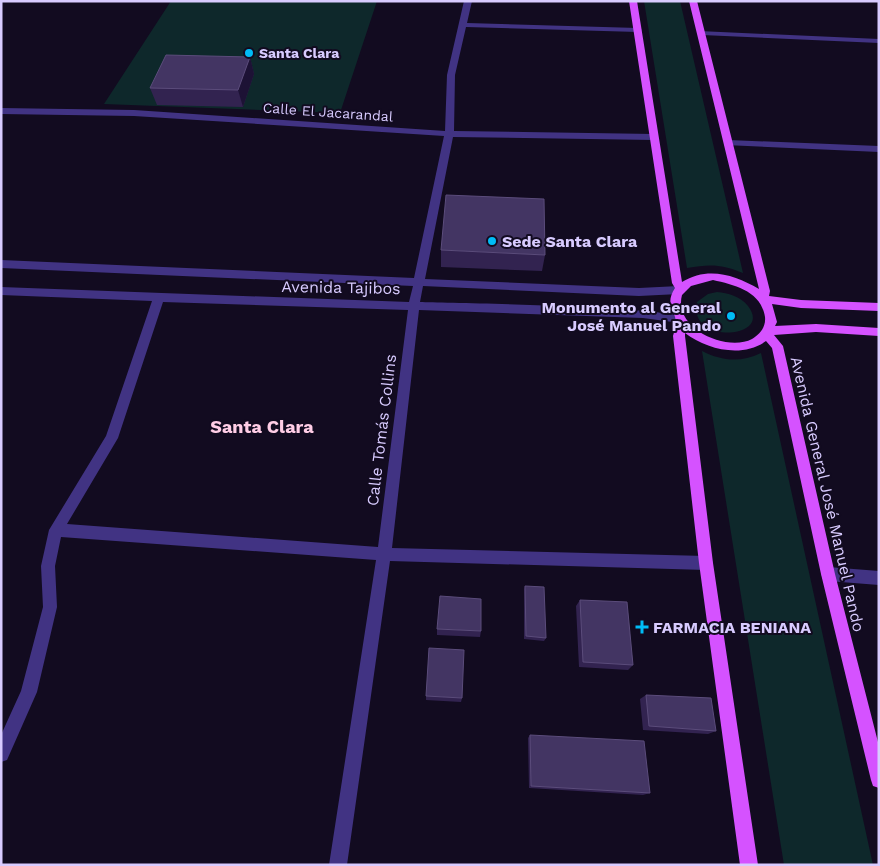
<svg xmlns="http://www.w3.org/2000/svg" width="880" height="866" font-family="'Work Sans',sans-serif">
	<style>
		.green { fill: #0e282b }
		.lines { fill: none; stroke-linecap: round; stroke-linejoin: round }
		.minor { fill: #413383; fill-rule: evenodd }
		.major { fill: #d552ff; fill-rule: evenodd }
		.wall { fill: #322350 }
		.shaded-wall { fill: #1d1235 }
		.building { fill: #433563; stroke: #5b4c7b }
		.poi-dot { fill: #00bcf6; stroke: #120b20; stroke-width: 2 }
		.labels { text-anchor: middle; stroke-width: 4; stroke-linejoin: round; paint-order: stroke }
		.far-poi-label { font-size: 14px; font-weight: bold; fill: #d8cbff; stroke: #120b20; text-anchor: start }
		.far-street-label { font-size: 14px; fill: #d8cbff; stroke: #120b20 }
		.poi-label { font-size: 16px; font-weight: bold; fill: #d8cbff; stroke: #120b20; text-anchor: start }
		.street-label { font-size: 16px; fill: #d8cbff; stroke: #120b20 }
		.neighbourhood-label { font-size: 18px; font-weight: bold; fill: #ffcde6; stroke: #120b20 }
	</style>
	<rect width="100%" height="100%" fill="#120b20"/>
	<!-- green -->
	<path class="green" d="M171,1H377L340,113L104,104Z
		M644,1H680L743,273C721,264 710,264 687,268Z
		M717,292C728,293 740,296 748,306C774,339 687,345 697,302L708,294Z
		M702,351C722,361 740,363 761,353L873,865H784Z"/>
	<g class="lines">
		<!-- minor -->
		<path class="minor" d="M464,1H472L467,23L638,28L642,30L638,32L466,27L455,75L454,131L654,134L658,137L654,140L453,137L425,279L639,288L679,286L684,290L679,294L639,296L423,286L420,302C451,303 677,306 686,319L680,323L643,318L419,310L392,548L706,556L711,558L713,563L711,568L706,570L390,561L347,865H329L376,560L61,537L55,566L57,607L37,692L7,760L1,762V735L21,691L43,607L41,566L49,530L106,436L152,301L1,295V287L409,302L413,286L1,268V260L414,278L444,136L134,116L1,114V108L134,110L445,131L447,75ZM163,302L408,310L378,547L67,524L118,438Z
			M699,31L879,39V43L702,35H699Z
			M728,140L879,146V152L725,145V141Z
			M828,567L879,571V585L828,581L823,579L821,574L823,569Z"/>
		<!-- major -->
		<path class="major" d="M629,1H637L682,282C708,266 735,275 759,289L689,1H697L770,291L769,296L801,300L879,303V311L801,308L772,304L777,322L775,326L816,324L879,328V336L816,332L774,335L783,346L835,574L879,746V788L873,786L871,780L821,574L772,348L766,341C743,358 707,350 685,333V336L713,563L758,865H740L699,563L673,336C674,332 676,327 676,324C676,309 664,305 675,288L672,283ZM713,280C735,285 761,291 765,317C766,327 760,334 752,339C727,352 673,329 682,295L691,286Z"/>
	</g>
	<!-- wall -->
	<path class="wall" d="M250,57L254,74L243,107L157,105L150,88Z
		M441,250L545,255L542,271L441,267Z
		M525,586L546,638L544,641L524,639V589Z
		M580,600L633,665L628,670L579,667L576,606Z
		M437,629L481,631L480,637L437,635Z
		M646,695L716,731L708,734L643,730L640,699Z
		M426,696L462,698L461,702L426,700Z
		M530,735L650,793L643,795L529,788L528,738Z"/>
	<!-- shaded-wall -->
	<path class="shaded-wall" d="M250,57L254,74L243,107L238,90Z"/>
	<!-- building -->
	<path class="building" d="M166,55L250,57L238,90L150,88Z
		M446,195L544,199L545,255L441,250Z
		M525,586L544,587L546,638L526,636Z
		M440,596L481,599V631L437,629Z
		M580,600L627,602L633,665L583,662Z
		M429,648L464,650L462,698L426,696Z
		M646,695L711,698L716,731L649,726Z
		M530,735L644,741L650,793L531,786Z"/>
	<!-- markers -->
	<g class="poi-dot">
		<circle cx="249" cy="53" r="5"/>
		<circle cx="492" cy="241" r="5"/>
		<circle cx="731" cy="316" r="5"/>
		<path d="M639.5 619.5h5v5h5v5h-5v5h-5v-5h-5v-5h5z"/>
	</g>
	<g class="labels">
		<!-- far-poi labels -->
		<g class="far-poi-label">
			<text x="259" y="58">Santa Clara</text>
		</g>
		<!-- far-street labels -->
		<g class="far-street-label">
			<text transform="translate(328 112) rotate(4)" y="5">Calle El Jacarandal</text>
		</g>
		<!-- poi labels -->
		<g class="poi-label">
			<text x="502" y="247">Sede Santa Clara</text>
			<text x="721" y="313" text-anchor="end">Monumento al General<tspan x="721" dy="18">José Manuel Pando</tspan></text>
			<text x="653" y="633">FARMACIA BENIANA</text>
		</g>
		<!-- street labels -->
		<g class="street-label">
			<text transform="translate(341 287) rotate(1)" y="6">Avenida Tajibos</text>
			<text transform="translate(381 430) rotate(-83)" y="6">Calle Tomás Collins</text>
			<text transform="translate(828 494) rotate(77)" y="6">Avenida General José Manuel Pando</text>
		</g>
		<!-- neighbourhood labels -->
		<g class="neighbourhood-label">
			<text x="262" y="433">Santa Clara</text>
		</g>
	</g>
	<!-- border -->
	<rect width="880" height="866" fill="none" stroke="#d8cbff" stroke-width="5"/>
</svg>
